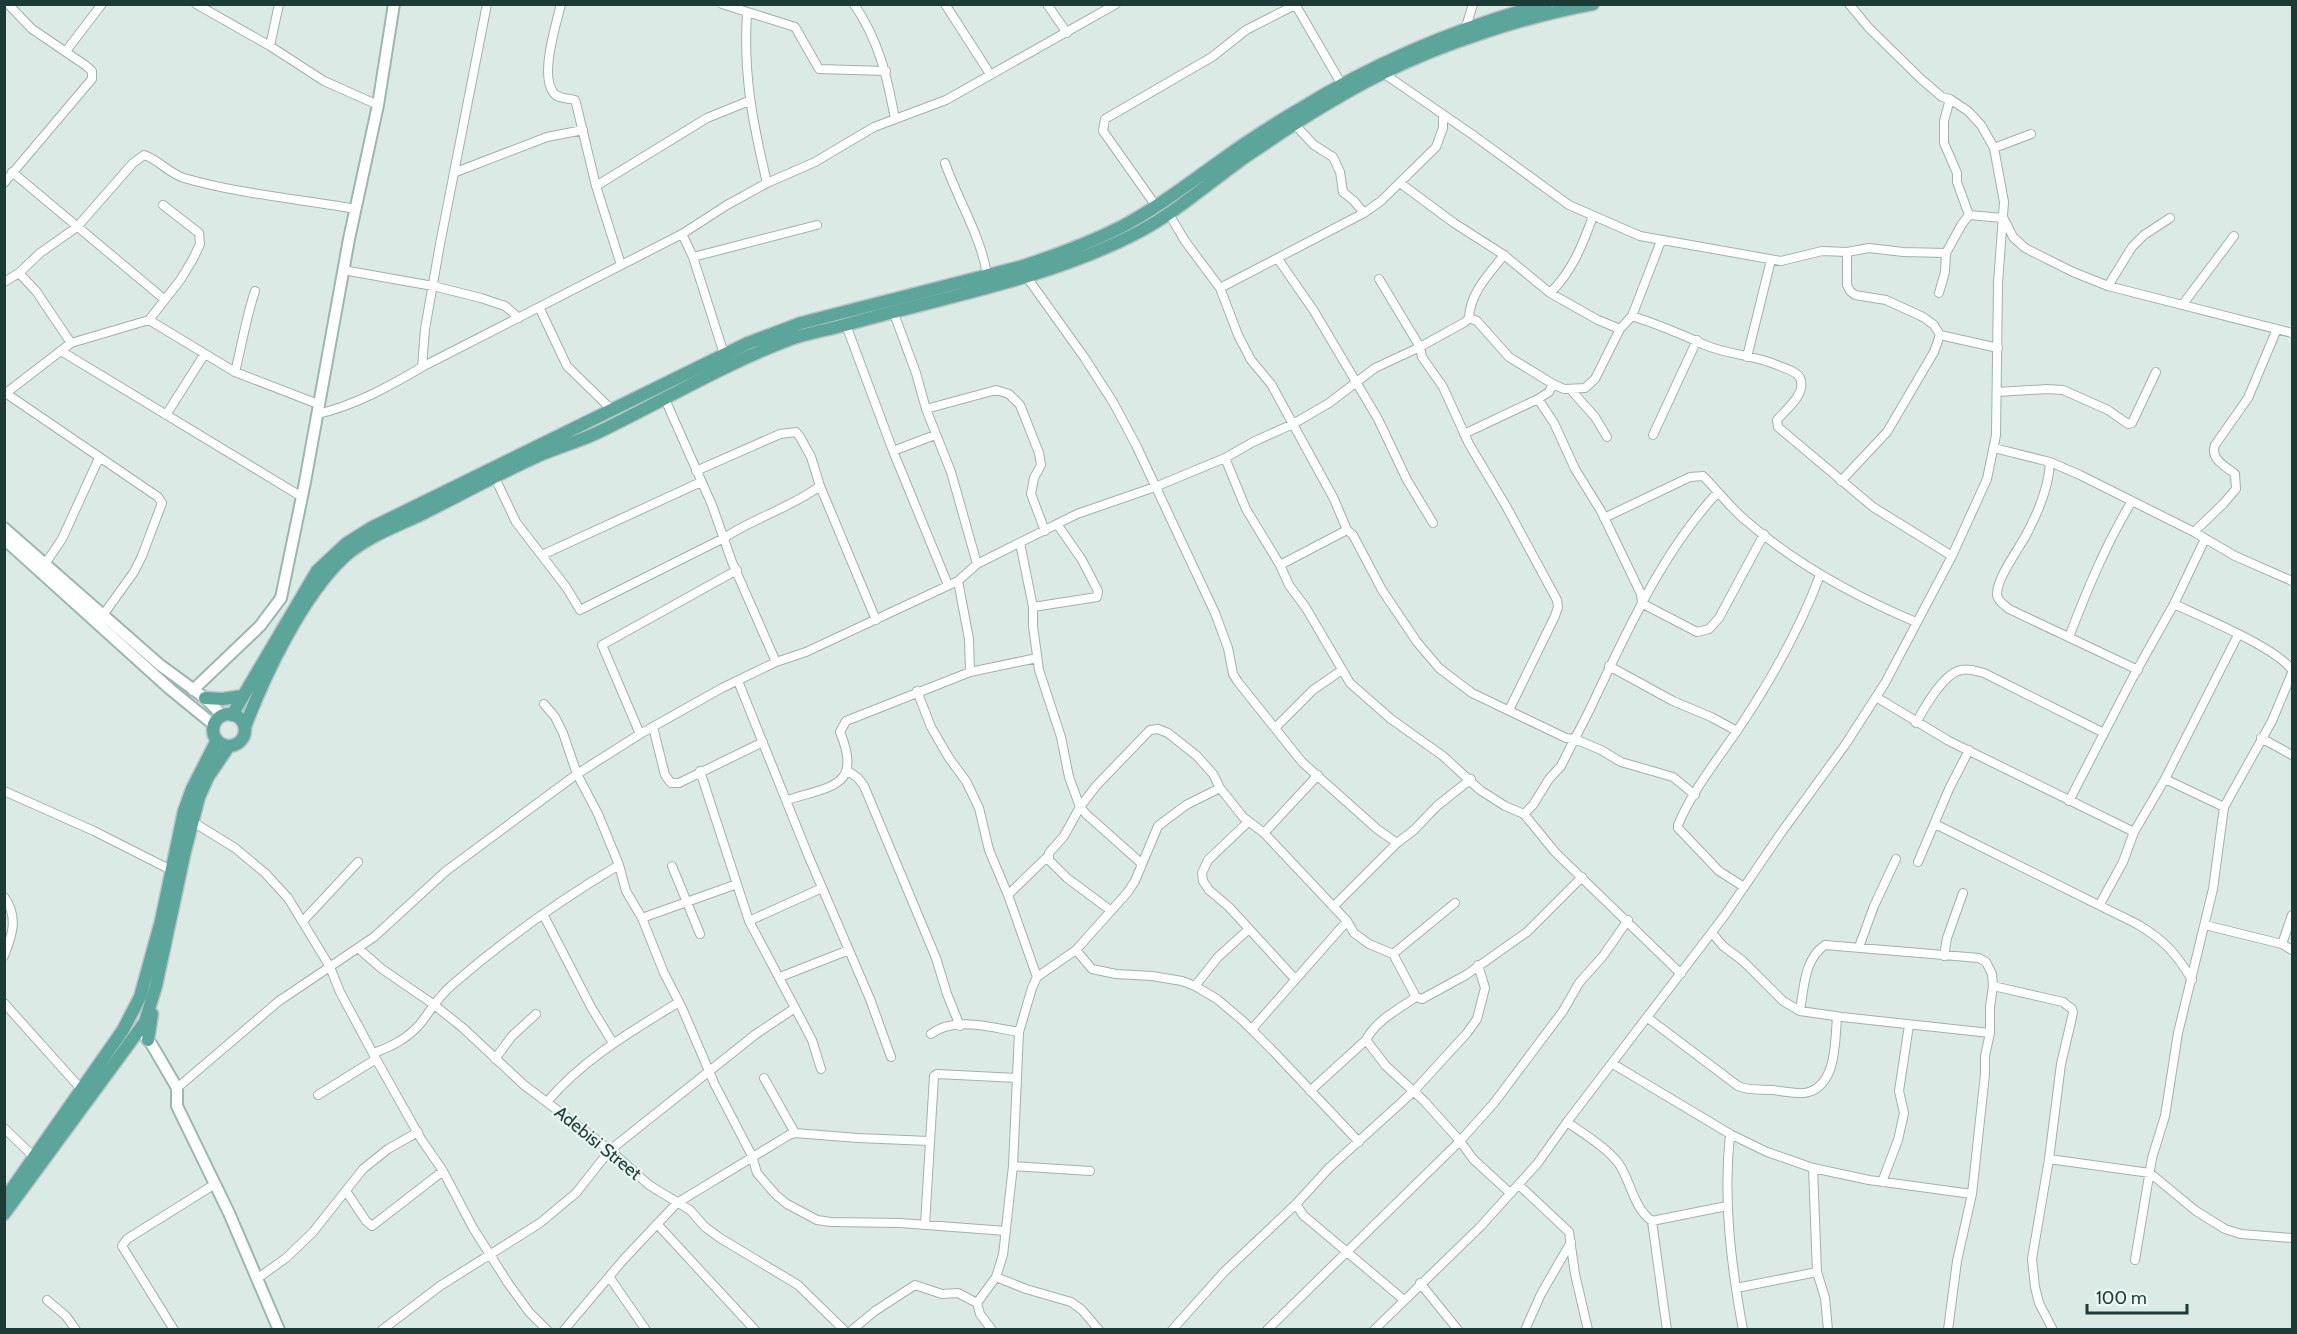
<svg xmlns="http://www.w3.org/2000/svg" width="2297" height="1334" font-family="Cabin,sans-serif">
	<style>
		.lines { fill: none; stroke-linecap: round; stroke-linejoin: round }
		.street-casing { stroke: #9fb2ae; stroke-width: 10 }
		.secondary-casing { stroke: #9ab7b0; stroke-width: 14 }
		.primary-casing { stroke: #bbc4c3; stroke-width: 15 }
		.street { stroke: #fff; stroke-width: 8 }
		.secondary { stroke: #fff; stroke-width: 10 }
		.primary { stroke: #5ba59b; stroke-width: 12 }
		.labels { text-anchor: middle; stroke-width: 4.5; stroke-linejoin: round; paint-order: stroke }
		.street-label { font-size: 18px; fill: #1c3b36; stroke: #ecf7f3 }
	</style>
	<rect width="100%" height="100%" fill="#dceae6"/>
	<g class="lines">
		<!-- street casing -->
		<g class="street-casing">
			<path id="street" d="M196,4L270,46L324,81L378,105
				M561,4C556,25 540,74 553,92C557,99 568,98 575,100L576,103L596,186L621,265
				M722,4L795,27L819,69L886,71
				M854,4C879,41 887,76 895,119
				M945,4L990,74
				M1047,4L1067,33
				M1295,4L1342,85
				M747,14C743,75 753,124 767,183
				M1465,30L1473,4
				M270,46L279,4
				M66,51L102,4
				M1383,73L1473,135L1569,205L1640,236L1781,261L1822,251L1847,252L1869,248L1903,252L1946,253L1962,224L1969,215L2003,218
				M1950,99L1944,121V143L1957,173V182L1969,215
				M1295,125L1314,145L1333,157L1340,172L1343,192L1354,201L1364,213
				M1994,148L2031,134
				M945,163C958,200 981,236 987,275
				M12,172L164,299
				M456,172L547,137L583,130
				M4,183L92,79V71L85,65L32,29L8,4
				M1400,183L1454,223L1504,255L1550,293L1598,320L1620,329
				M596,186L707,118L749,101
				M1156,206L1103,131L1105,119L1212,57L1246,30L1295,5
				M1169,214L1185,241L1220,288L1238,335L1251,360L1271,384L1334,499L1347,530L1353,535L1382,590L1417,642L1439,668L1472,693L1566,738L1575,739L1601,750L1621,762L1673,777L1695,795
				M2004,219L2013,237L2025,248L2073,272L2108,286L2292,333
				M682,234L693,257L724,354
				M693,257L817,225
				M1278,259L1314,311L1378,419L1407,480L1433,523
				M343,270L433,286L481,298L505,306L519,318
				M1026,276L1084,357L1113,402L1136,445L1215,613L1228,648L1233,674L1238,682L1302,762L1377,829L1397,843
				M1379,279L1420,347L1422,357L1443,387L1469,444L1506,506L1557,600L1558,607L1555,616L1509,710
				M4,282L19,273
				M2108,286L2132,247L2144,235L2170,218
				M1220,288L1364,213L1381,201L1436,147L1443,128V115
				M1550,293C1572,272 1583,244 1593,216
				M1939,293L1945,272L1946,253
				M2183,304L2234,236
				M539,307L567,366L611,409
				M893,311L916,373L926,409L951,472L977,564
				M1632,316C1657,324 1681,334 1705,345C1726,354 1751,355 1772,363C1780,367 1796,370 1800,378C1807,394 1786,409 1777,420L1778,427L1873,507L1952,556
				M1469,318L1477,321L1509,357L1553,384L1564,389L1585,388L1595,379L1620,329L1632,316L1661,241
				M149,320L235,372L318,404
				M846,325L893,451L948,585
				M1940,335L1998,348
				M71,343L36,291L19,273L40,253L77,227L133,163L144,155C158,159 168,173 184,178C239,194 299,199 356,209
				M61,351L302,497
				M1747,357L1771,260
				M422,367L425,329L440,244L487,4
				M235,372C242,344 246,318 255,291
				M1571,390L1595,417L1607,437
				M4,392L158,497L162,503L142,556L134,572L103,615
				M1997,392L2047,389L2063,390L2108,410L2128,424L2132,423L2156,372
				M6,393L71,343L149,320L181,279L194,257L200,244L199,233L163,205
				M664,397L712,505L732,562L776,662
				M1538,399L1554,423L1575,469L1601,511L1641,594L1642,602L1645,605L1697,632L1709,629L1719,618L1764,534
				M926,409L996,390L1009,394L1020,405L1039,453L1041,465L1034,478L1031,494L1045,531
				M317,414C354,406 390,386 422,367L682,234L727,205L767,183L815,162L874,127L946,100L1116,4
				M166,415L204,355
				M1464,434L1538,399L1549,392L1553,384
				M1653,435L1697,340
				M1994,448L2050,462L2080,475L2194,532L2235,556L2292,581
				M893,451L935,435
				M1225,458L1246,509L1280,565L1289,585L1306,608L1350,683L1391,719L1443,756L1480,790L1505,806L1524,814L1555,852L1681,974
				M2050,462C2049,488 2037,515 2025,537C2017,551 1996,580 1997,595C1998,602 2005,605 2009,609L2138,670
				M696,471L780,434L796,432L800,437L811,457L820,486L876,620
				M495,478L516,522L566,587L580,610L724,538C754,518 790,508 820,486
				M1841,481L1887,432L1934,352L1940,335L1934,325L1923,317L1886,300L1855,295L1850,291L1847,285V252
				M1604,518L1690,477L1703,476C1717,490 1729,506 1744,519C1793,562 1856,597 1916,622
				M2194,532L2223,504L2236,489L2235,474C2225,466 2210,459 2215,445L2248,398L2277,329
				M1020,543L1033,607V626L1039,670L1061,737L1069,777L1080,807L1086,814L1141,863
				M542,555L701,482
				M45,564L62,539L99,458
				M1280,565L1347,530
				M2174,604C2202,617 2277,648 2292,670
				M1033,607L1097,597L1098,591L1082,560L1057,524
				M2069,637C2087,590 2106,544 2132,501
				M1609,666L1673,701L1711,717L1737,731
				M970,672L1037,658
				M738,681L808,855L870,999L891,1057
				M917,691L931,727L949,758L966,781L979,808L989,850L1008,895L1037,977
				M1876,697L1949,741L2134,832
				M544,704L555,717L563,733L577,774L598,814L619,865L626,891L642,918L664,973L682,1008L715,1085L752,1156L757,1173L776,1195L787,1204L817,1220L831,1222L900,1223L1006,1231
				M1916,723C1924,708 1944,673 1961,670C1969,668 1976,671 1984,673L2104,733
				M653,727L665,775L671,783H679L763,742
				M1275,728L1313,690L1342,670
				M640,734L602,645L737,570
				M2261,738L2292,755
				M700,771L749,921L812,1040L821,1069
				M848,771L858,778L864,786L936,958L947,994L960,1026
				M2165,779L2224,807
				M4,791L94,831L171,870
				M787,800C831,786 863,787 840,732L846,721L970,672L969,639L958,581
				M2069,801L2133,677L2174,604L2205,539
				M1524,814L1533,805L1549,779L1561,766C1573,741 1587,717 1598,692C1632,621 1665,549 1718,492
				M193,822L235,848L265,873L288,898L330,967L340,992L376,1059L421,1139L443,1171L473,1228L508,1283L529,1312L547,1330
				M1248,822L1208,860L1202,873L1203,881L1209,890L1229,907L1295,979
				M1935,824L2137,924C2164,940 2176,953 2192,980
				M1264,833L1318,775
				M1918,862L1949,789L1969,750
				M672,866L700,934
				M1744,887L1719,871L1678,828V825C1692,791 1718,759 1739,728C1771,680 1800,629 1820,575
				M1008,895L1048,856
				M4,897C19,917 12,936 4,956
				M2100,904L2123,862L2134,832L2165,779L2238,635
				M1333,907L1397,843L1414,830L1437,806L1471,779
				M1110,910L1067,878L1049,860V853L1064,836L1080,807L1096,786L1150,730L1158,729L1168,733L1197,756L1213,774L1220,788L1243,817L1264,833L1347,921L1354,933L1369,944L1393,954L1416,997
				M543,914L591,1007L613,1043
				M642,918L737,884
				M303,921L358,862
				M749,921L822,888
				M2205,925L2282,944L2292,950
				M1712,933L1723,946L1743,961L1783,1001L1800,1011L1842,1017L1990,1033
				M2282,944L2292,915
				M1859,947L1874,906L1896,859
				M358,948L382,969L433,1004L463,1028L524,1085L610,1150L649,1185L690,1210L705,1227L720,1238L798,1285L844,1330
				M1076,950L1092,969L1116,974L1152,976L1182,981L1195,986L1217,999L1243,1021L1276,1054L1359,1142
				M1393,954L1455,903
				M1944,956L1947,938L1963,893
				M780,977L849,950
				M1195,986L1218,957L1249,929
				M1993,986L2063,1002L2072,1009L2073,1013L2061,1064L2049,1159L2032,1259L2035,1287L2039,1303L2053,1330
				M4,1003L82,1090
				M1800,1011C1804,988 1804,959 1825,945L1979,958L1986,962L1992,974L1993,986L1990,1007V1033L1985,1056V1074L1972,1194L1957,1261L1948,1330
				M1648,1018L1738,1086C1752,1092 1766,1088 1780,1091C1790,1092 1799,1095 1809,1092C1837,1083 1835,1040 1837,1017
				M1252,1029L1347,921
				M931,1034C954,1016 993,1028 1019,1032
				M1366,1040L1386,1066L1424,1101L1460,1141L1473,1159L1510,1193
				M374,1053C392,1046 407,1039 420,1024C431,1010 438,997 452,985C504,940 560,900 619,865
				M495,1059L512,1036L536,1014
				M1613,1064L1730,1134L1767,1152L1813,1168L1869,1180L1972,1194
				M764,1078L795,1133
				M177,1088L279,1001L374,937L446,871L577,774L640,734L722,688L776,662L806,652L958,581L977,564L1077,514L1155,487L1225,458L1253,442L1293,424L1329,403L1375,368L1420,347L1465,322L1469,318C1470,293 1489,274 1504,255
				M1310,1091L1366,1040C1376,1020 1399,1009 1416,997L1422,999L1466,975L1527,932L1582,877
				M318,1095L376,1059
				M547,1102C583,1059 632,1031 679,1002
				M1567,1122C1584,1134 1606,1147 1619,1164C1631,1182 1634,1209 1652,1221L1727,1206
				M4,1128L34,1157
				M1730,1134C1723,1200 1731,1265 1743,1330
				M2049,1159L2150,1173L2196,1211L2225,1229L2241,1234L2292,1238
				M1013,1166L1090,1171
				M1813,1168L1817,1272L1825,1298L1828,1330
				M1882,1182L1898,1140L1904,1113L1899,1091L1909,1025
				M1519,1185L1569,1232L1575,1274L1588,1330
				M346,1191L366,1221L372,1226L443,1171
				M1296,1204L1303,1215L1404,1300
				M1652,1221L1667,1330
				M658,1225L755,1330
				M925,1225L934,1076L937,1074L1017,1078
				M2135,1260L2152,1158L2165,1116L2178,1033L2213,889L2224,807L2272,721L2292,673
				M996,1277L1026,1289L1071,1302L1082,1310L1099,1330
				M258,1278L286,1258L313,1232L363,1169L388,1149L418,1132
				M610,1278L646,1330
				M1420,1283L1458,1330
				M1736,1288L1817,1272
				M47,1300L66,1316L76,1330
				M174,1330L122,1246L127,1239L215,1184
				M382,1330L440,1286L540,1223L576,1193L610,1150L756,1034L795,1008
				M564,1330L624,1259L677,1203L789,1135L795,1133L858,1138L929,1141
				M852,1330L875,1311L915,1285L942,1294L958,1293L977,1303
				M992,1330L980,1314L977,1303L996,1277L1003,1255L1013,1166L1019,1032L1032,988L1037,977L1076,950L1127,893L1135,881L1158,826L1186,805L1220,788
				M1172,1330L1224,1272L1296,1204L1329,1168L1414,1091L1467,1033L1477,1019L1485,988L1478,965
				M1267,1330L1460,1141L1494,1103L1563,1011L1579,983L1603,956L1628,920
				M1374,1330L1480,1227L1537,1164L1567,1122L1725,915L1781,833L1845,745L1885,683L1952,556L1987,479L1996,435L1998,283L2004,202L1994,148L1981,125L1968,111L1950,99L1942,97L1921,79L1869,28L1849,4
				M1525,1330L1541,1294L1571,1242"/>
		</g>
		<!-- secondary casing -->
		<g class="secondary-casing">
			<path id="secondary" d="M4,528L160,665L205,698L223,716
				M4,539L170,689L214,725
				M193,690L260,626L281,598L305,482L349,239L378,105L394,4
				M144,1035L152,1045L177,1088V1106L229,1213L279,1330"/>
		</g>
		<!-- primary casing -->
		<g class="primary-casing">
			<path id="primary" d="M205,698L223,699L242,696
				M213 730a16 16 0 1 1 32 0a16 16 0 1 1-32 0Z
				M232,715L317,571L347,543L371,528L748,343L801,323L1020,267C1054,256 1089,243 1121,227C1155,209 1185,186 1216,164C1243,144 1271,126 1300,109C1376,62 1460,27 1546,4
				M245,727C265,674 303,595 344,557C365,538 394,527 420,515C460,495 500,473 540,455C559,447 580,441 599,432C663,401 724,364 791,339C808,333 827,330 845,325C939,298 1043,280 1131,236C1174,215 1209,182 1248,155C1291,126 1336,96 1383,73C1443,43 1527,16 1593,4
				M148,1040L152,1014
				M4,1200L123,1030L140,997L161,921L184,811L192,789L217,740
				M4,1214L145,1022L156,986L185,851L199,797L208,777L229,746"/>
		</g>
		<!-- street -->
		<use href="#street" class="street"/>
		<!-- secondary -->
		<use href="#secondary" class="secondary"/>
		<!-- primary -->
		<use href="#primary" class="primary"/>
	</g>
	<g class="labels">
		<!-- street labels -->
		<g class="street-label">
			<text transform="translate(598 1143) rotate(39)" y="6">Adebisi Street</text>
		</g>
	</g>
	<!-- border -->
	<rect width="2297" height="1334" fill="none" stroke="#1c3b36" stroke-width="12"/>
	<!-- scale -->
	<path d="M2087 1304v9h100v-9" fill="none" stroke="#1c3b36" stroke-width="3"/>
	<text x="2096" y="1304" font-size="18" fill="#1c3b36" stroke="#ecf7f3" stroke-width="4.5" paint-order="stroke">100 m</text>
</svg>
